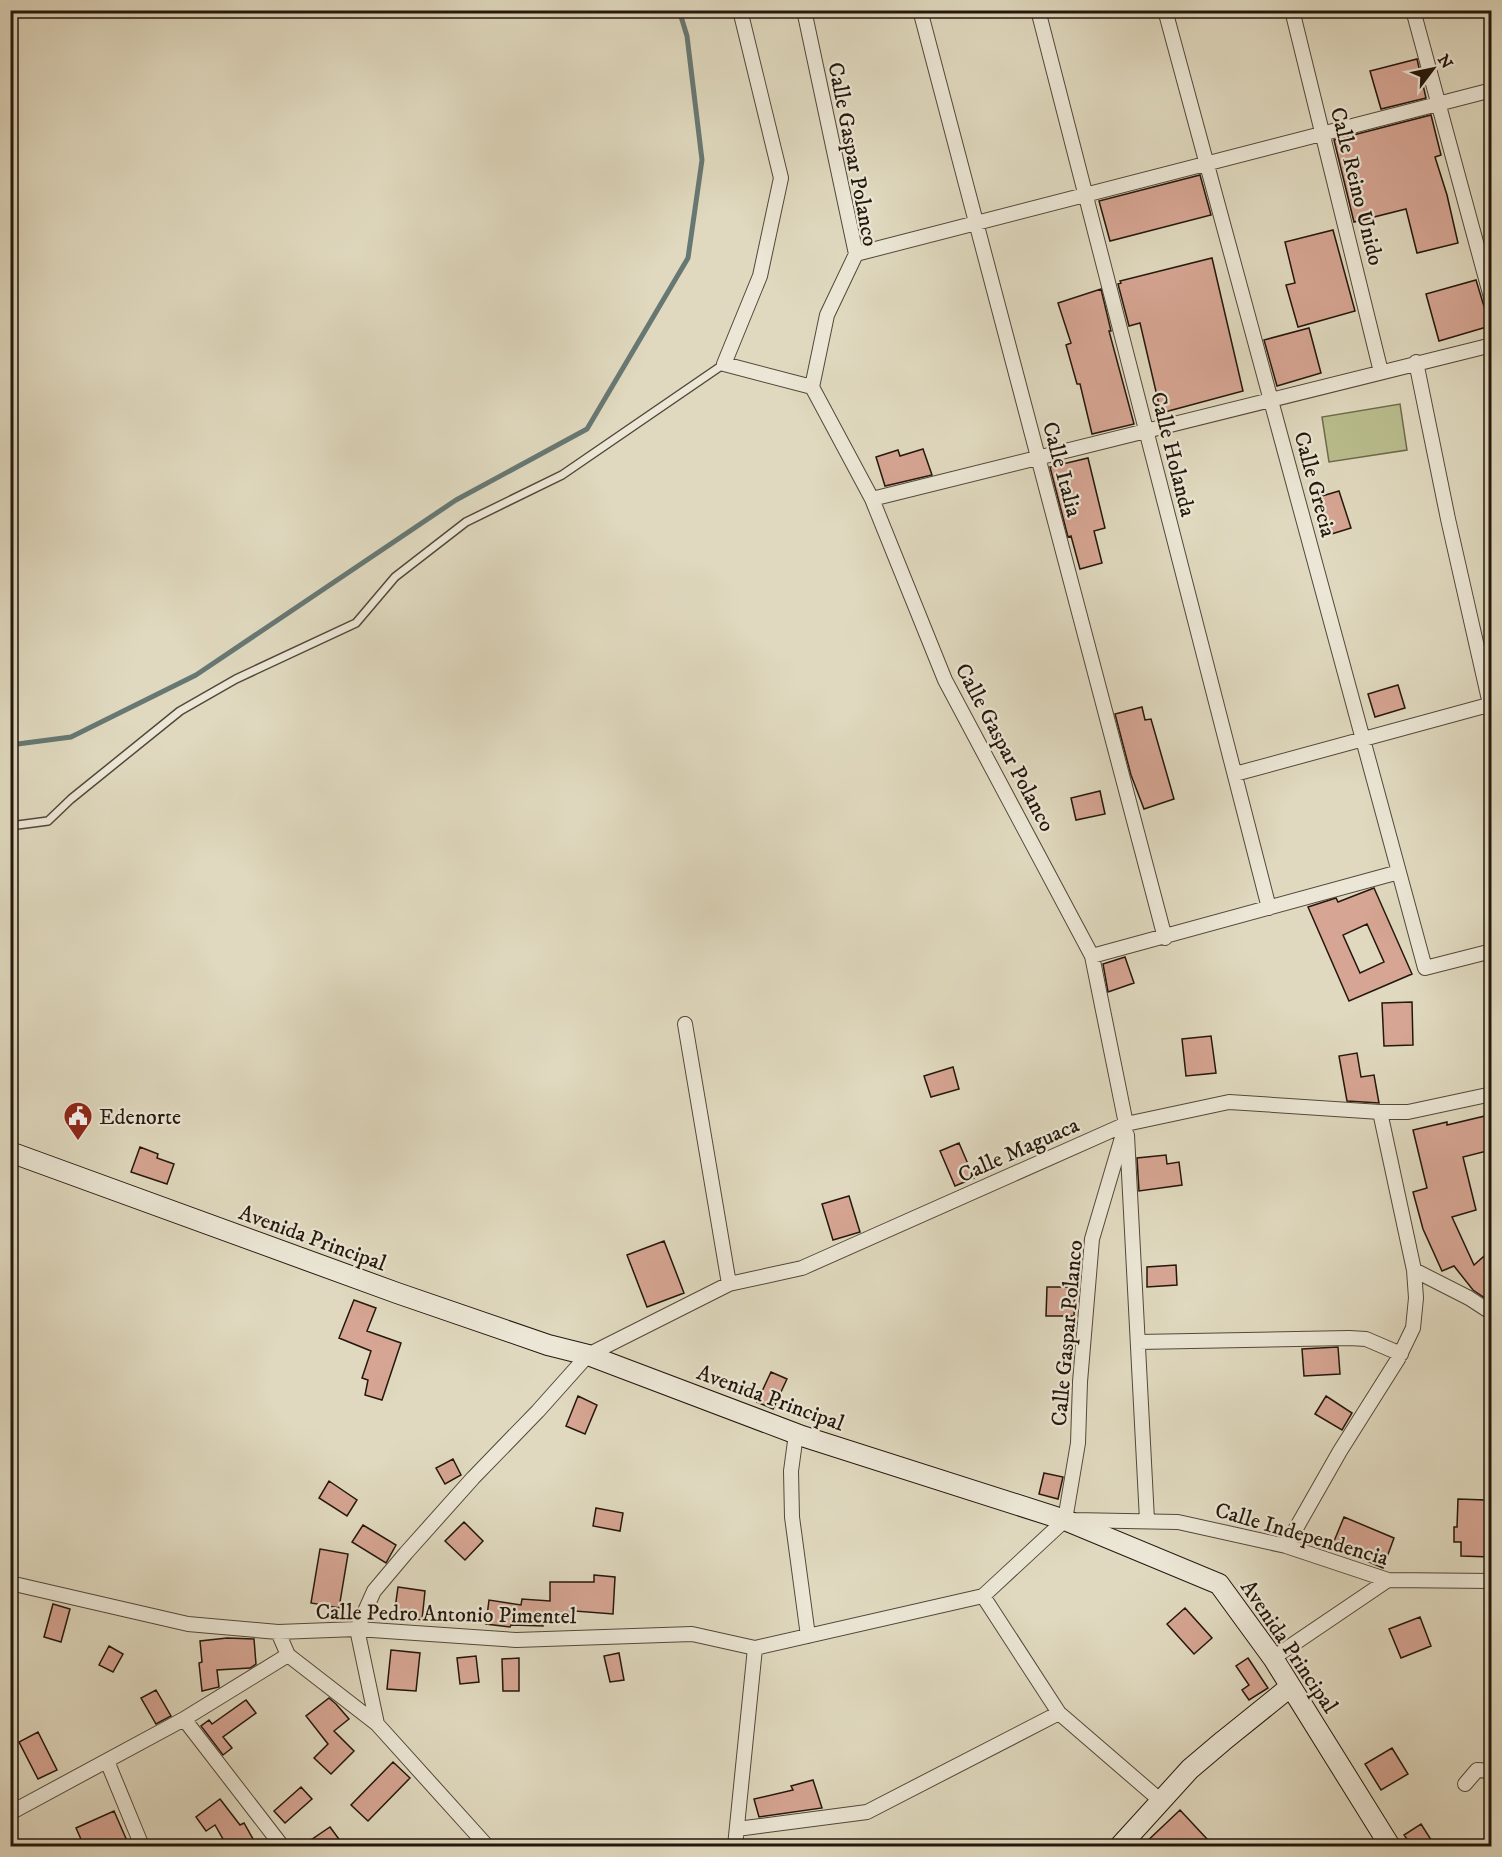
<svg xmlns="http://www.w3.org/2000/svg" width="1502" height="1857" font-family="'IM FELL DW Pica',serif">
	<style>
		.park { fill: #b9bd8d; stroke: #6e6a4c; stroke-width: 1.5 }
		.lines { fill: none; stroke-linecap: round; stroke-linejoin: round }
		.stream { stroke: #677873; stroke-width: 5 }
		.building { fill: #d6a593; stroke: #24170c; stroke-width: 1.5; fill-rule: evenodd }
		.lane-casing { stroke: #534839; stroke-width: 10 }
		.street-casing { stroke: #534839; stroke-width: 16 }
		.secondary-casing { stroke: #24170c; stroke-width: 22 }
		.lane { stroke: #ebe6d5; stroke-width: 7 }
		.street { stroke: #ebe6d5; stroke-width: 14 }
		.secondary { stroke: #ebe6d5; stroke-width: 20 }
		.labels { text-anchor: middle; stroke-width: 4.5; stroke-linejoin: round; paint-order: stroke }
		.street-label { font-size: 22px; fill: #24170c; stroke: #ebe6d5 }
		.poi-label { font-size: 22px; fill: #24170c; stroke: #ebe6d5; text-anchor: start }
	</style>
	<rect width="100%" height="100%" fill="#e0d9bf"/>
	<filter id="stains"><feTurbulence type="fractalNoise" baseFrequency=".00333" numOctaves="4"/><feColorMatrix values="0 0 0 0 .2 0 0 0 0 .09 0 0 0 0 .02 0 0 0 .5 -.17"/></filter>
	<radialGradient id="worn" r=".72"><stop offset=".6" stop-color="#630" stop-opacity="0"/><stop offset="1" stop-color="#630" stop-opacity=".3"/></radialGradient>
	<!-- park -->
	<path class="park" d="M1400,404L1407,450L1329,462L1322,417Z"/>
	<g class="lines">
		<!-- stream -->
		<path class="stream" d="M10,745L71,737L196,675L456,500L587,429L688,258L702,160L687,36L679,10"/>
	</g>
	<!-- building -->
	<path class="building" d="M1417,59L1426,98L1381,109L1370,71Z
		M1431,115L1441,155L1435,157L1447,195L1458,243L1417,253L1406,209L1354,222L1334,140Z
		M1200,175L1211,215L1110,241L1099,201Z
		M1333,230L1355,311L1298,327L1286,285L1295,283L1285,242Z
		M1212,258L1243,391L1161,413L1140,323L1129,326L1118,284L1121,283L1120,281Z
		M1476,280L1490,326L1439,341L1426,294Z
		M1101,289L1111,331H1109L1134,424L1092,434L1080,384H1077L1066,345L1071,343L1058,303Z
		M1309,328L1321,373L1277,386L1264,340Z
		M923,449L932,475L885,486L876,457L898,450L900,456Z
		M1088,458L1105,528L1094,531L1102,563L1080,569L1071,536L1068,537L1050,467Z
		M1339,491L1351,528L1325,536L1312,499Z
		M1398,685L1405,708L1375,717L1368,694Z
		M1142,707L1145,720L1151,719L1174,799L1144,809L1131,775L1115,714Z
		M1100,791L1105,814L1076,820L1071,798Z
		M1374,888L1412,974L1349,1001L1308,907L1336,898L1338,902ZM1367,924L1384,962L1360,973L1343,935Z
		M1125,957L1134,983L1108,992L1103,964Z
		M1412,1002L1413,1045L1384,1046L1382,1003Z
		M1211,1036L1216,1073L1186,1076L1182,1039Z
		M1357,1053L1361,1077L1374,1075L1379,1103L1347,1101L1339,1056Z
		M953,1067L959,1089L931,1097L924,1076Z
		M1485,1116L1491,1140V1150L1463,1157L1476,1210L1452,1217L1474,1265L1491,1250V1302L1473,1290L1454,1266L1442,1271L1423,1229L1413,1192L1427,1188L1413,1130L1447,1122V1125Z
		M959,1143L974,1178L955,1186L940,1151Z
		M140,1147L158,1154L157,1158L174,1164L167,1184L131,1172Z
		M1166,1155L1167,1164L1179,1162L1182,1185L1139,1191L1137,1158Z
		M849,1196L860,1232L833,1240L822,1204Z
		M664,1241L684,1293L647,1307L627,1255Z
		M1176,1265L1177,1285L1147,1287V1267Z
		M1047,1287H1075L1074,1316H1046Z
		M354,1300L376,1308L367,1331L401,1343L382,1400L365,1395L368,1380L362,1378L371,1351L339,1338Z
		M1338,1347L1340,1374L1304,1376L1302,1349Z
		M771,1372L787,1379L773,1409L757,1402Z
		M578,1396L597,1405L585,1434L566,1426Z
		M1326,1396L1352,1413L1342,1430L1315,1414Z
		M453,1459L461,1475L445,1484L436,1468Z
		M1044,1473L1063,1477L1058,1499L1039,1494Z
		M329,1481L357,1500L347,1516L319,1498Z
		M1458,1499L1486,1500L1485,1523L1491,1524V1557L1461,1556V1542H1454V1527H1457Z
		M596,1508L623,1513L620,1531L593,1526Z
		M1344,1517L1394,1538L1383,1568L1332,1546Z
		M464,1522L483,1541L465,1560L445,1541Z
		M363,1525L396,1545L386,1563L352,1542Z
		M320,1549L348,1554L339,1608L311,1603Z
		M594,1575L615,1577L613,1614L575,1611V1622H543V1626L511,1625L510,1627L486,1624L489,1600L521,1605L522,1599L550,1601V1582H594Z
		M398,1587L425,1591L422,1620L394,1616Z
		M53,1604L70,1609L61,1642L44,1637Z
		M1185,1608L1212,1638L1194,1654L1167,1624Z
		M1420,1617L1431,1646L1401,1658L1389,1629Z
		M227,1638L254,1639L256,1664L250,1668L217,1670L219,1687L202,1691L199,1663L202,1662L200,1641Z
		M109,1646L123,1654L113,1672L99,1665Z
		M391,1650L420,1653L416,1691L387,1689Z
		M619,1653L624,1680L610,1682L604,1656Z
		M476,1656L479,1682L460,1684L457,1658Z
		M519,1658V1691H503L502,1659Z
		M1248,1658L1268,1688L1249,1700L1242,1690L1249,1685L1236,1666Z
		M156,1690L171,1716L156,1724L141,1698Z
		M329,1698L336,1704L349,1719L334,1731L354,1751L331,1774L314,1758L328,1744L306,1716Z
		M246,1700L256,1713L223,1737L232,1748L223,1755L201,1726L209,1720L212,1724Z
		M38,1732L57,1770L38,1779L19,1742Z
		M1392,1748L1408,1774L1381,1790L1365,1764Z
		M393,1762L410,1778L368,1821L351,1805Z
		M813,1780L822,1808L759,1817L754,1799L793,1790L791,1786Z
		M301,1787L312,1799L285,1823L274,1811Z
		M220,1799L240,1825L244,1823L257,1846H227L215,1825L206,1831L196,1817Z
		M1180,1810L1207,1839L1199,1846H1142Z
		M114,1811L128,1843L120,1846H84L76,1828Z
		M1421,1824L1435,1846H1412L1404,1835Z
		M330,1827L344,1846H302Z"/>
	<g class="lines">
		<!-- lane casing -->
		<g class="lane-casing">
			<path id="lane" d="M10,826L48,821L71,799L180,711L236,679L356,623L395,577L466,522L562,475L724,364"/>
		</g>
		<!-- street casing -->
		<g class="street-casing">
			<path id="street" d="M740,10L781,178L760,276L724,364L812,387
				M804,10L856,254L827,315L812,387L872,499L945,680L1092,956L1126,1124L1092,1239L1080,1382L1078,1443L1065,1520
				M920,10L1165,938
				M1038,10L1269,908
				M1165,10L1425,968L1492,951
				M1292,10L1381,372
				M1413,10L1492,301
				M856,254L1492,90
				M1416,362L1448,519L1492,713
				M872,499L1492,345
				M1235,774L1492,704
				M1092,956L1399,872
				M685,1024L729,1284
				M1127,1135L1147,1520
				M1414,1270L1469,1298L1492,1313
				M1138,1342L1349,1338L1366,1339L1401,1354
				M796,1434L791,1471L792,1517L808,1636
				M1073,1520L1178,1522L1286,1546L1388,1580L1492,1581
				M1286,1546L1340,1451L1398,1359L1413,1328L1416,1298L1414,1270L1380,1112
				M10,1583L188,1624L278,1632L357,1629L516,1640L692,1634L755,1648L983,1596L1065,1520
				M983,1596L1059,1713L1161,1801
				M278,1632L288,1655L377,1724
				M1273,1658L1388,1580
				M184,1719L282,1846
				M107,1761L142,1846
				M1465,1784L1477,1770L1492,1771
				M10,1813L184,1719L288,1655
				M737,1829L867,1812L1059,1713
				M487,1846L377,1724L357,1629L374,1591L406,1553L473,1478L538,1411L588,1355L729,1284L802,1268L1126,1124L1229,1102L1380,1112H1408L1492,1094
				M735,1846L755,1648"/>
		</g>
		<!-- secondary casing -->
		<g class="secondary-casing">
			<path id="secondary" d="M10,1152L397,1293L548,1345L588,1355L802,1436L1065,1520L1219,1584L1273,1658L1390,1846
				M1120,1846L1190,1769L1223,1741L1290,1687"/>
		</g>
		<!-- lane -->
		<use href="#lane" class="lane"/>
		<!-- street -->
		<use href="#street" class="street"/>
		<!-- secondary -->
		<use href="#secondary" class="secondary"/>
	</g>
	<!-- icons -->
	<defs>
		<g id="civic-pin" transform="scale(1.5)"><path d="M0 17L-7.5 6A9.5 9.5 0 1 1 7.5 6Z" fill="#8f2418" stroke="#ebe6d5"/><path d="M-.6-6.5H3V-4.5H.6V-3L4-1V1h2V6H-6V1h2V-1L-.6-3ZM-1.2 2.5V6h2.4V2.5Z" fill="#fff"/></g>
	</defs>
	<g fill-rule="evenodd">
		<use href="#civic-pin" x="78" y="1116"/>
	</g>
	<g class="labels">
		<!-- street labels -->
		<g class="street-label">
			<text transform="translate(854 154) rotate(79)" y="8">Calle Gaspar Polanco</text>
			<text transform="translate(1358 186) rotate(76)" y="8">Calle Reino Unido</text>
			<text transform="translate(1174 454) rotate(76)" y="8">Calle Holanda</text>
			<text transform="translate(1063 469) rotate(75)" y="8">Calle Italia</text>
			<text transform="translate(1316 484) rotate(75)" y="8">Calle Grecia</text>
			<text transform="translate(1006 747) rotate(62)" y="8">Calle Gaspar Polanco</text>
			<text transform="translate(1018 1149) rotate(-24)" y="8">Calle Maguaca</text>
			<text transform="translate(313 1237) rotate(20)" y="8">Avenida Principal</text>
			<text transform="translate(1066 1333) rotate(-85)" y="8">Calle Gaspar Polanco</text>
			<text transform="translate(771 1397) rotate(20)" y="8">Avenida Principal</text>
			<text transform="translate(1302 1533) rotate(16)" y="8">Calle Independencia</text>
			<text transform="translate(446 1613) rotate(1)" y="8">Calle Pedro Antonio Pimentel</text>
			<text transform="translate(1290 1646) rotate(56)" y="8">Avenida Principal</text>
		</g>
		<!-- poi labels -->
		<g class="poi-label">
			<text x="99" y="1124">Edenorte</text>
		</g>
	</g>
	<!-- margin -->
	<rect width="1502" height="1857" fill="none" stroke="#e0d9bf" stroke-width="36"/>
	<rect x="12" y="12" width="1478" height="1833" fill="none" stroke="#24170c" stroke-width="3"/>
	<rect x="18" y="18" width="1466" height="1821" fill="none" stroke="#24170c" stroke-width="1.5"/>
	<!-- north arrow -->
	<g transform="translate(1433 69) rotate(58)" stroke="#ebe6d5" stroke-width="4.5" paint-order="stroke">
	<path d="M0-4.5L10 22L0 15L-10 22Z" fill="#24170c"/>
	<text y="-9" font-size="16" font-weight="bold" text-anchor="middle" fill="#24170c">N</text>
	</g>
	<rect width="100%" height="100%" filter="url(#stains)"/>
	<rect width="100%" height="100%" fill="url(#worn)"/>
</svg>
